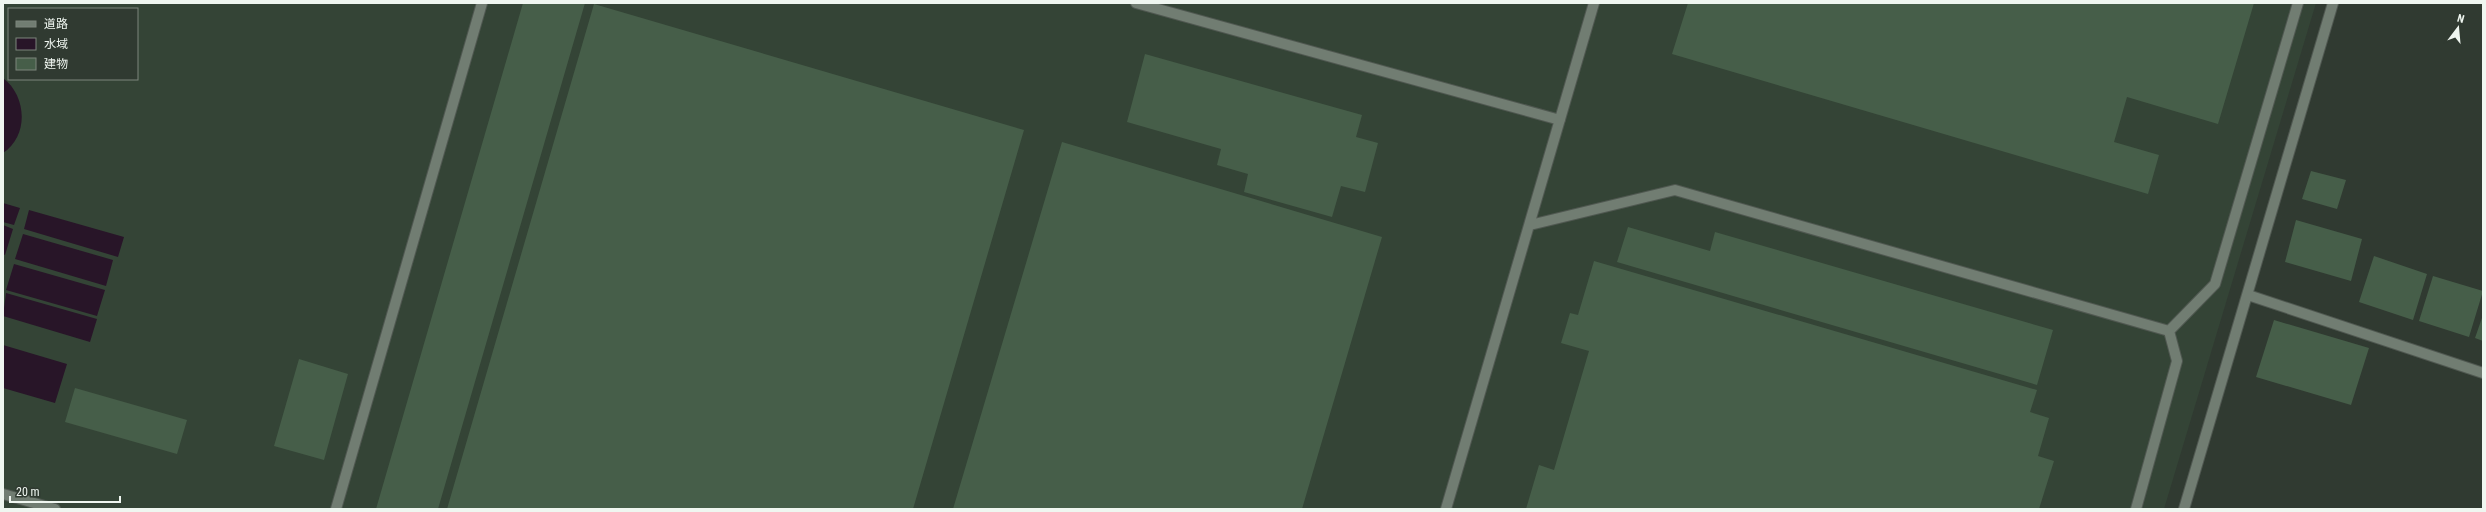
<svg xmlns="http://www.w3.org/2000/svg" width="2486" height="512" font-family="'Roboto Condensed','Noto Sans JP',sans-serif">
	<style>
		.built { fill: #344436; fill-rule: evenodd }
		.water { fill: #281528 }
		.building { fill: #465e49 }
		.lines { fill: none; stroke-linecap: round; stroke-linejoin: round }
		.service-casing { stroke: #505851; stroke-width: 12 }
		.minor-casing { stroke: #505851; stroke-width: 12 }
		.service { stroke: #717d72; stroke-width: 10 }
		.minor { stroke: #717d72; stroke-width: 10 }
	</style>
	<rect width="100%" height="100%" fill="#303a31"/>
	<!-- built -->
	<path class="built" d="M3,3H2316L2164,509H3ZM9,9H137V79H9Z"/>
	<!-- water -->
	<path class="water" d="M3,78C27,96 29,136 3,153Z
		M3,203L20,208L14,225L3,222Z
		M29,210L124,237L118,257L24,229Z
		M3,225L13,229L5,255L3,254Z
		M23,234L113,260L106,286L15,259Z
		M14,264L105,290L97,316L6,290Z
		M6,293L97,319L90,342L3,316Z
		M3,345L67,364L55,403L3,388Z"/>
	<!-- building -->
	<path class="building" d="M523,3H585L438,509H376Z
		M1688,3H2254L2218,124L2127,97L2114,142L2159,155L2148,194L1672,54Z
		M594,4L1024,130L913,509H447Z
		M1145,54L1362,115L1356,137L1378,143L1365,192L1341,186L1332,217L1244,192L1248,174L1217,165L1221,149L1127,122Z
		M1062,142L1382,237L1302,509H953Z
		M2311,171L2346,180L2337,209L2302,199Z
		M2296,220L2362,239L2351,281L2285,262Z
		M1628,227L1710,251L1715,232L2053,330L2037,385L1617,262Z
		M2374,256L2427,274L2413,320L2359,302Z
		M1594,261L2037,390L2030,412L2049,418L2038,456L2054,461L2039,509H1526L1539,465L1554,470L1589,351L1561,343L1570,313L1578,315Z
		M2433,276L2483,291L2469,337L2419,321Z
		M2483,315V341L2475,338Z
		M2274,320L2369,348L2351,405L2256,377Z
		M299,359L348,374L324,460L274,446Z
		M75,388L187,420L177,454L65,422Z"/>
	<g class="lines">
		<!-- service casing -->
		<g class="service-casing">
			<path id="service" d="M1136,3L1560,120
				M1530,225L1675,190L2169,331L2215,284L2298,3
				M3,494L55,509
				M336,509L482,3
				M1446,509L1594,3
				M2136,509L2177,361L2169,331"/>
		</g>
		<!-- minor casing -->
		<g class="minor-casing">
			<path id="minor" d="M2248,295L2483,373
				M2184,509L2333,3"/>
		</g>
		<!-- service -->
		<use href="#service" class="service"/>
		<!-- minor -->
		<use href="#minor" class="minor"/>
	</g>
	<!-- border -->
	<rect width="2486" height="512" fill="none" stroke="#eff6f0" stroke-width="8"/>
	<!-- legend -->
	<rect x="8" y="8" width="130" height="72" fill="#303a31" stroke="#7c857d"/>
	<rect x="16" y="21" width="20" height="6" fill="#717d72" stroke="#7c857d"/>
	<text x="44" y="28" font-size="12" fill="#eff6f0">道路</text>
	<rect x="16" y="38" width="20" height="12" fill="#281528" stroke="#7c857d"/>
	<text x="44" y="48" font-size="12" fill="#eff6f0">水域</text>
	<rect x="16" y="58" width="20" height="12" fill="#465e49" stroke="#7c857d"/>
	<text x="44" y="68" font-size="12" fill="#eff6f0">建物</text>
	<!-- north arrow -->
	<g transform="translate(2458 28) rotate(16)" stroke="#303a31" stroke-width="3" paint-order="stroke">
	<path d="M0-3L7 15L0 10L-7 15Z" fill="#eff6f0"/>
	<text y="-6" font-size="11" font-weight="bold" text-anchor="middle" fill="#eff6f0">N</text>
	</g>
	<!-- scale -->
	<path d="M10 496v6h110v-6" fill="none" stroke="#eff6f0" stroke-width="2"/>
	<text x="16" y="496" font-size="12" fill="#eff6f0" stroke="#303a31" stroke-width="3" paint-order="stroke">20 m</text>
</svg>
